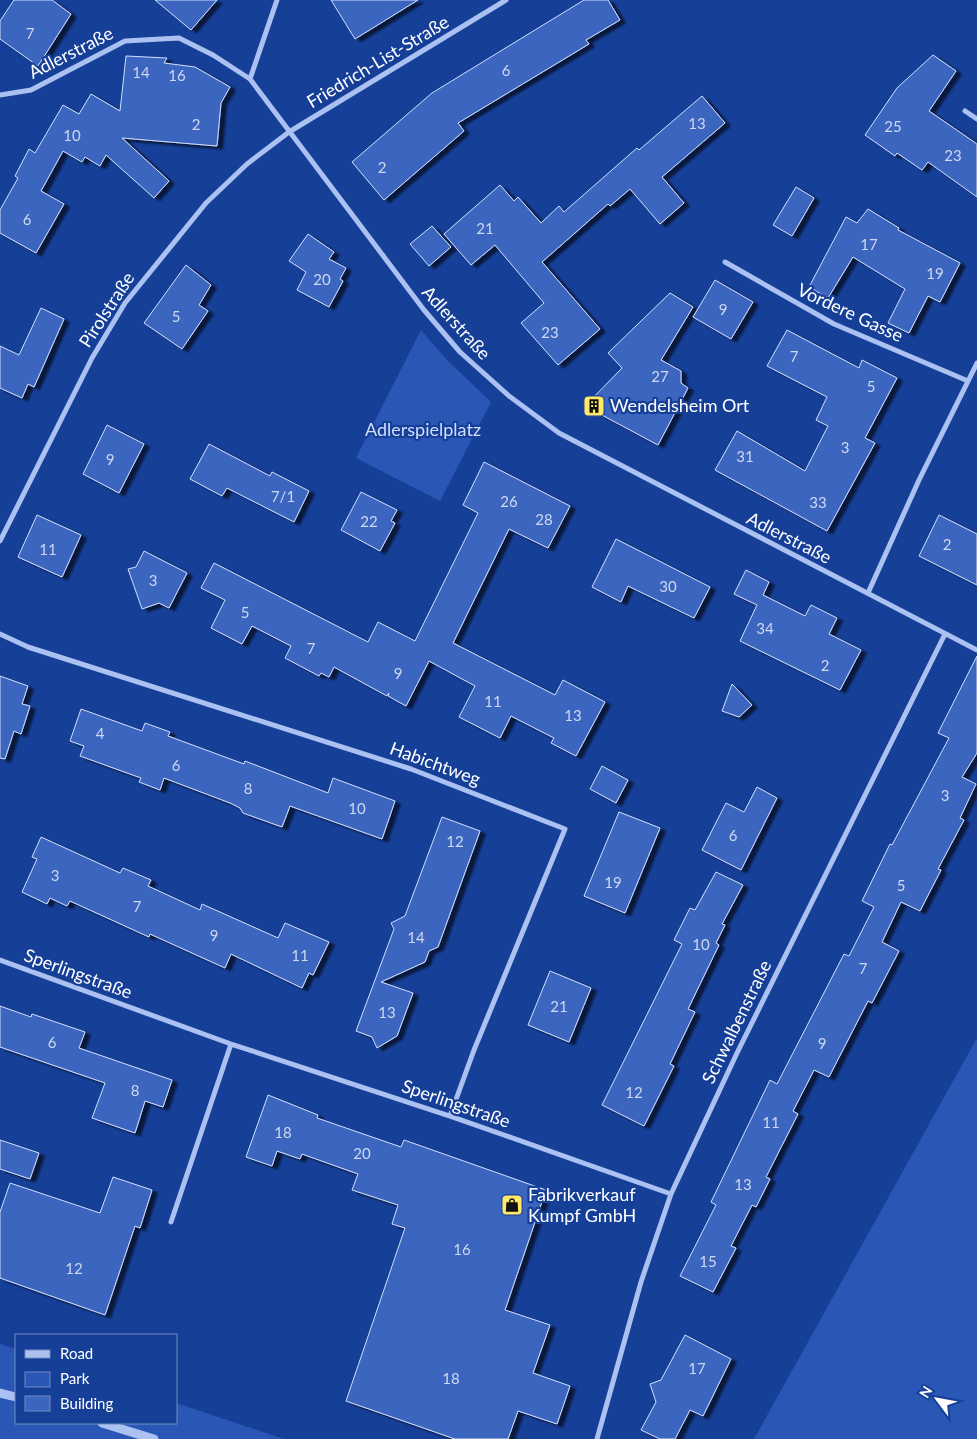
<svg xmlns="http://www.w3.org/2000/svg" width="977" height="1439" font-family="Lato,sans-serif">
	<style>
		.green { fill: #2a57b6 }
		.building { fill: #3b65be; stroke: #d1dffc; filter: url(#shadow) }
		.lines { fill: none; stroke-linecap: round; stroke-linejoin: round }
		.minor { stroke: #aac1f2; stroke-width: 5 }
		.tertiary { stroke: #aac1f2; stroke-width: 9 }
		.labels { text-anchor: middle; stroke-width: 4.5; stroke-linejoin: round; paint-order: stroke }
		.number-label { font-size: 15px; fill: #ced8ef }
		.street-label { font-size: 18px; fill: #fff; stroke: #163f98 }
		.poi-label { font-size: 18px; fill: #fff; stroke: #163f98; text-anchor: start }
		.park-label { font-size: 18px; fill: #d1dffc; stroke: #163f98 }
	</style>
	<defs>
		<filter id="shadow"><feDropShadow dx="5.5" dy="3" stdDeviation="1" flood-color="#0009"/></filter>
	</defs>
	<rect width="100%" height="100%" fill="#163f98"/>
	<!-- green -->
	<path class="green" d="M421,330L447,360L491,402L440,501L356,458Z
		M977,1038V1439H754Z
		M0,1344L16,1349V1423H176V1403L284,1439H0Z"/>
	<!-- building -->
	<path class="building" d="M14,0H52L71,14L38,66L0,39V21Z
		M155,0H217L191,30Z
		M331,0H418L355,39Z
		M584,0H608L620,20L586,40L589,44L458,123L464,131L384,200L352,162L432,93Z
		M933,55L956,71L929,111L977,144V197L928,162L922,170L897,153L895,156L865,135L897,88Z
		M126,56L167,58L164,63L195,67L230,87L221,103L217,146L122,138L169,181L154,198L106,155L100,166L85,157L82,162L63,151L41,191L64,204L36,253L0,233V210L18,178L15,176L29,149L35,153L63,105L79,114L91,94L120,111Z
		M702,96L725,123L662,177L684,203L660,224L630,189L610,206L608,204L542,262L600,329L558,365L521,323L544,303L495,245L471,265L444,234L500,185L514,201L518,197L541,223L559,206L564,212L637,148L639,150Z
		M796,187L814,198L792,236L773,225Z
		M868,209L899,228L898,230L960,263L940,302L928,296L909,333L888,323L905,289L853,257L828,298L809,287L846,217L857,223Z
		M432,226L451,247L429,266L410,244Z
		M308,234L334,252L329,259L346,268L340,279L343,281L329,307L297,290L306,272L289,261Z
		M186,265L211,285L199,305L208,311L182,349L144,323Z
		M715,280L753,302L731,339L693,317Z
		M670,293L693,307L661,360L681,371V383L688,388L658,445L585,406L622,368L608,353Z
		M41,308L64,319L34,387L28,384L22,398L0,388V346L19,355Z
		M787,330L859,368L862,360L897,378L865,438L875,443L827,531L715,470L737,431L805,471L828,426L816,420L827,397L767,366Z
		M107,425L144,444L119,493L83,474Z
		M209,444L270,476L272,472L309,491L294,522L227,488L222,496L190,479Z
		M484,462L570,506L548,548L509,529L453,643L555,695L563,680L605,702L576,756L551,743L554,738L511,716L500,738L459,717L475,686L429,661L406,706L388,696L389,693L387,696L334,667L329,677L321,673L319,676L285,658L291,646L252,626L242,644L211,628L225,600L201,588L214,563L368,642L378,622L415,641L478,513L463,505Z
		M361,492L397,510L391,521L395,523L380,551L341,530Z
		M37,515L81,535L62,577L18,557Z
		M939,515L977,534V585L919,556Z
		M616,539L710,587L694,618L628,586L621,602L592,587Z
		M144,551L187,573L169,608L159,603L142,609L128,569L136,567Z
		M746,570L769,582L763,595L805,616L811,605L837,618L829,634L861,650L840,690L740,641L757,605L734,594Z
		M977,656V753L962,777L976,784L960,818L964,820L938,869L941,870L920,911L901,902L882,942L899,951L872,1003L868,1001L829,1077L814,1070L793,1111L798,1114L766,1177L770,1179L756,1207L752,1205L731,1246L736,1248L713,1292L680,1276L716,1205L711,1202L770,1080L777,1084L844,954L849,956L874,907L862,901L890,844L892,845L949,738L938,733Z
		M0,676L28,686L22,704L30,706L21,734L14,731L5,759L0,758Z
		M732,684L752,705L739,717L722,711Z
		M81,709L142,731L145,723L170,732L168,736L244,764L245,761L328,793L333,778L395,801L382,839L290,806L282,827L243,813L240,808L230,803L164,778L160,790L139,782L141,778L80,756L84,746L70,741Z
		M602,766L628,780L616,803L590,789Z
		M757,787L777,798L741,870L702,850L726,803L744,812Z
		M619,812L660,828L625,913L584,896Z
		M442,817L480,831L438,947L429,951L425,962L381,982L413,993L397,1036L377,1048L372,1037L356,1031L394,929L391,923L405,916Z
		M41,837L120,873L123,868L151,880L148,886L200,910L202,904L278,938L285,923L329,942L313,975L309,973L302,988L231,954L225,968L150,934L149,937L70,901L67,906L50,898L47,904L22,892L37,859L32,857Z
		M716,872L743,885L722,924L725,925L716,943L719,945L688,1009L695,1012L670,1064L674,1066L644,1126L602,1105L682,944L674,940L690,908L695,910Z
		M550,971L591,988L569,1042L528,1025Z
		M0,1006L31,1017L32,1014L85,1032L79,1048L172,1080L163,1107L145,1101L135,1133L92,1118L105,1083L0,1047Z
		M268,1095L318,1115L317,1118L401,1147L404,1140L546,1190L505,1310L550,1325L533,1373L570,1386L557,1424L518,1411L508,1439H455L346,1401L405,1228L392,1224L398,1205L352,1190L358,1174L302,1154L300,1159L277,1151L272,1166L246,1157Z
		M0,1140L39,1153L30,1179L0,1169Z
		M113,1177L152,1190L140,1228L135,1226L105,1315L0,1278V1212L10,1183L100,1213Z
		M685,1335L731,1359L703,1416L690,1410L675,1439H660L641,1430L656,1402L650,1384L661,1380Z"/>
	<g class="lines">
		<!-- minor -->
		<path class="minor" d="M250,79L277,0
			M0,95L31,90L125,41L179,38L213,55L250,79L424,310L460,352L509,396L559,433L977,650
			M965,111L977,119
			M725,262L834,324L968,381
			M0,541L92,358L125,303L206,203L247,164L289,132L506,0
			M868,593L919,480L977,363
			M0,634L28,647L411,769L565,829L474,1050L450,1116
			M0,960L231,1044L450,1116L671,1194
			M171,1222L231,1044
			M597,1439L641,1282L671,1194L737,1053L945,634"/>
		<!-- tertiary -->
		<path class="tertiary" d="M0,1393L16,1397
			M102,1423L154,1439"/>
	</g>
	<!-- icons -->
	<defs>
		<g id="building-square" transform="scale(1.125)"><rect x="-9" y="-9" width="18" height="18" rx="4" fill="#ffe76a" stroke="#163f98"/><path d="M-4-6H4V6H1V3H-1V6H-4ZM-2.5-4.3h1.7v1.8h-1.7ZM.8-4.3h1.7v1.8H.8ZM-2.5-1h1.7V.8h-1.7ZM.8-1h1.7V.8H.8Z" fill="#111"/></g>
		<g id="shop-square" transform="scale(1.125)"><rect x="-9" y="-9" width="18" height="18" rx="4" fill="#ffe76a" stroke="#163f98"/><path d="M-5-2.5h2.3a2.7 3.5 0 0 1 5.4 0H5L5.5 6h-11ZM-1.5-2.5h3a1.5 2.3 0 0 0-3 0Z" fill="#111"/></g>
	</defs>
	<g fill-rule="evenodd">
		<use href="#building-square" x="594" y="406"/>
		<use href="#shop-square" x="512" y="1205"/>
	</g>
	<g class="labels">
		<!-- number labels -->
		<g class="number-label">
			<text x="30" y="39">7</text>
			<text x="506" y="76">6</text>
			<text x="141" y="78">14</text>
			<text x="177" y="81">16</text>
			<text x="697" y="129">13</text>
			<text x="196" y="130">2</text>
			<text x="893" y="132">25</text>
			<text x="72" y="141">10</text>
			<text x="953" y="161">23</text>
			<text x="382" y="173">2</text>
			<text x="27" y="225">6</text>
			<text x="485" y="234">21</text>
			<text x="869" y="250">17</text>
			<text x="935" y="279">19</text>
			<text x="322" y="285">20</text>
			<text x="723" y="315">9</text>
			<text x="176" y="322">5</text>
			<text x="550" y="338">23</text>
			<text x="794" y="362">7</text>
			<text x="660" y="382">27</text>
			<text x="871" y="392">5</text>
			<text x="845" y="453">3</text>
			<text x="745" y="462">31</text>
			<text x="110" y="465">9</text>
			<text x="283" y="502">7/1</text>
			<text x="509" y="507">26</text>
			<text x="818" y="508">33</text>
			<text x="544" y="525">28</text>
			<text x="369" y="527">22</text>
			<text x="947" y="550">2</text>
			<text x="48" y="555">11</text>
			<text x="153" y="586">3</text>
			<text x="668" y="592">30</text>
			<text x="245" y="618">5</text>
			<text x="765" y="634">34</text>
			<text x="311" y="654">7</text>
			<text x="825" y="671">2</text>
			<text x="398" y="679">9</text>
			<text x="493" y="707">11</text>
			<text x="573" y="721">13</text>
			<text x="100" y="739">4</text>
			<text x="176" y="771">6</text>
			<text x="248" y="794">8</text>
			<text x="945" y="801">3</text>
			<text x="357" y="814">10</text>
			<text x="733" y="841">6</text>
			<text x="455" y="847">12</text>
			<text x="55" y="881">3</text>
			<text x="613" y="888">19</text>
			<text x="901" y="891">5</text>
			<text x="137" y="912">7</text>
			<text x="214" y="941">9</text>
			<text x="416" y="943">14</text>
			<text x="701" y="950">10</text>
			<text x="300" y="961">11</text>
			<text x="863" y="974">7</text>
			<text x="559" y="1012">21</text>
			<text x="387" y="1018">13</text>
			<text x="52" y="1048">6</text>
			<text x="822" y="1049">9</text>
			<text x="135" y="1096">8</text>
			<text x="634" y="1098">12</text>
			<text x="771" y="1128">11</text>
			<text x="283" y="1138">18</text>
			<text x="362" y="1159">20</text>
			<text x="743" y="1190">13</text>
			<text x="462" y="1255">16</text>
			<text x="708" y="1267">15</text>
			<text x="74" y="1274">12</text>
			<text x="697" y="1374">17</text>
			<text x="451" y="1384">18</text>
		</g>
		<!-- street labels -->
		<g class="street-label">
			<text transform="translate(71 53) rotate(-27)" y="6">Adlerstraße</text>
			<text transform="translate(378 62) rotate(-31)" y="6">Friedrich-List-Straße</text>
			<text transform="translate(107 310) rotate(-57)" y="6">Pirolstraße</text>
			<text transform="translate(850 313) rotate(25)" y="6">Vordere Gasse</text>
			<text transform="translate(456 323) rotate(48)" y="6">Adlerstraße</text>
			<text transform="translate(789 538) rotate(27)" y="6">Adlerstraße</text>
			<text transform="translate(435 764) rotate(20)" y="6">Habichtweg</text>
			<text transform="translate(78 974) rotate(20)" y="6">Sperlingstraße</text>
			<text transform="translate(737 1022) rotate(-64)" y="6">Schwalbenstraße</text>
			<text transform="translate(456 1104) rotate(19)" y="6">Sperlingstraße</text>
		</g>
		<!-- poi labels -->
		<g class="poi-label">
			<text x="610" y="412">Wendelsheim Ort</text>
			<text x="528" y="1201">Fabrikverkauf<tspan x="528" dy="21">Kumpf GmbH</tspan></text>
		</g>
		<!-- park labels -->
		<g class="park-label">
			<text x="423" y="436">Adlerspielplatz</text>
		</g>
	</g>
	<!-- legend -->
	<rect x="15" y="1334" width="162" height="90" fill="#163f98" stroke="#738cc1"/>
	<rect x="25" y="1350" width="25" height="8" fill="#aac1f2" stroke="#738cc1"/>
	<text x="60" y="1359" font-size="15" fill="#ffffff">Road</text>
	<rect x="25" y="1372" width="25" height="15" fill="#2a57b6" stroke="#738cc1"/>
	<text x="60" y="1384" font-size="15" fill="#ffffff">Park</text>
	<rect x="25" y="1396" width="25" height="15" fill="#3b65be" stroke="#738cc1"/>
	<text x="60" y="1409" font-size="15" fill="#ffffff">Building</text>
	<!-- north arrow -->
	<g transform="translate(937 1399) rotate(302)" stroke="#163f98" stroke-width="4" paint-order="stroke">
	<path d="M0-4L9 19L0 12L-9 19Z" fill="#ffffff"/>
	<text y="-8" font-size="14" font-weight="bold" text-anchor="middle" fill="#ffffff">N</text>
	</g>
</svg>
